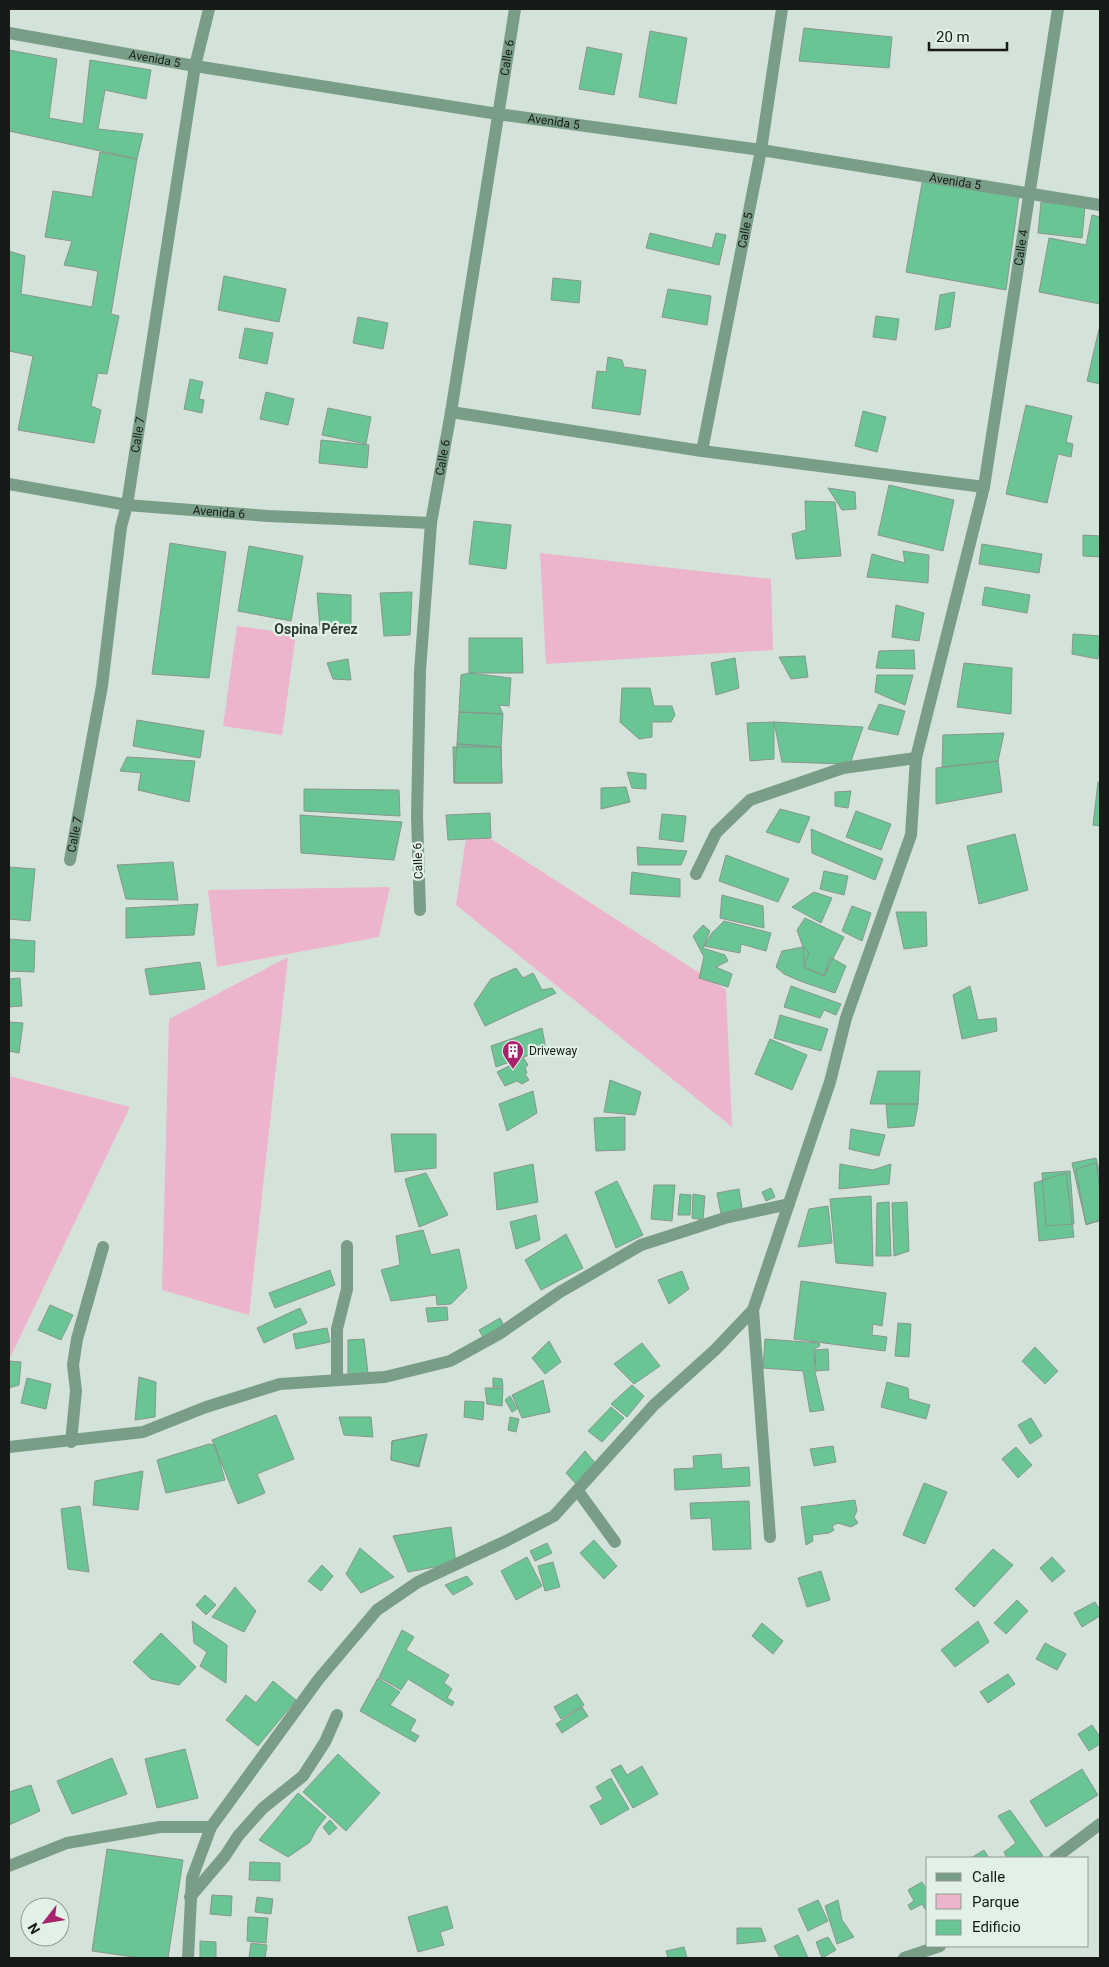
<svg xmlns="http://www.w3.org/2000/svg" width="1109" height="1967" font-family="Roboto,sans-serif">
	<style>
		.green { fill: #edb5cc }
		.building { fill: #69c593; stroke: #88968d }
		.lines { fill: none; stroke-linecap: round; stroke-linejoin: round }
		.service { stroke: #799d87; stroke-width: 12 }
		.minor { stroke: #799d87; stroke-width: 12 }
		.tertiary { stroke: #799d87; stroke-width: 12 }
		.labels { text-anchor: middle; stroke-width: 4.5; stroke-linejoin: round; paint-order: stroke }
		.street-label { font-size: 12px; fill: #161b18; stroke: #e1f1e7 }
		.poi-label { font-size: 12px; fill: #161b18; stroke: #e1f1e7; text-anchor: start }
		.neighbourhood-label { font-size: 14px; font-weight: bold; fill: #303c35; stroke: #e1f1e7 }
	</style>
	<rect width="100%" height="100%" fill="#d4e3da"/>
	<!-- green -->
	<path class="green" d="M540,553L771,579L773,650L546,664Z
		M237,626L296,634L282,735L223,726Z
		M468,824L726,990L732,1127L456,905Z
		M390,887L379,937L217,967L208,890Z
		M288,957L249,1315L162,1290L169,1019Z
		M9,1076L130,1107L9,1360Z"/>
	<!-- building -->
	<path class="building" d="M804,28L892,37L889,68L799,61Z
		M650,31L687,38L676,104L639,97Z
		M587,47L622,54L614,95L579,89Z
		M9,50L57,59L49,118L83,124L90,60L151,70L146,99L105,90L98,129L143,134L137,159L9,131Z
		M100,152L137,159L111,314L119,316L107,374L98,373L91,406L101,410L94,443L18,430L33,356L9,351V251L25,256L21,294L92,307L98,271L64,265L72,241L45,237L53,191L92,197Z
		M923,178L1019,196L1006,290L906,272Z
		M1041,202L1085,206L1082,238L1038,233Z
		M1092,215L1100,217V304L1039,292L1049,238L1086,245Z
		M650,233L712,248L716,233L726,235L719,265L646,248Z
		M224,276L286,289L279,322L218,310Z
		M553,278L581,281L579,303L551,300Z
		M668,289L711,296L707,325L662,317Z
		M955,292L950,327L935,330L940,295Z
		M876,316L899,319L896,340L873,337Z
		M358,317L388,323L383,349L353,343Z
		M245,328L273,333L267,364L239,358Z
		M1099,329L1100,330V384L1087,381Z
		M608,357L622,360L624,367L646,370L640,415L592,408L597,371L606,372Z
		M190,379L203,382L199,399L204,400L202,413L184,409Z
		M266,392L294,399L288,425L260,419Z
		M1026,405L1072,416L1066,442L1073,444L1071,457L1058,454L1047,503L1006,494Z
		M328,408L371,417L366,444L322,435Z
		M863,411L886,417L877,452L855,446Z
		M321,440L369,445L367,468L319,463Z
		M889,485L954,500L943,551L878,535Z
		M828,488L855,492L856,509L842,510Z
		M805,501L835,502L841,556L796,559L792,534L806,530Z
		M474,521L511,525L506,569L469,564Z
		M1083,535L1100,536V557L1083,556Z
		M170,543L226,552L209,678L152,674Z
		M982,544L1042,554L1039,573L979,564Z
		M249,546L303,556L291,621L238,611Z
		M903,551L929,555L928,583L867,577L872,554L905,563Z
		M985,587L1030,595L1027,613L982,605Z
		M412,592L410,635L384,636L380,593Z
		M317,593L351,595V627L320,629Z
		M896,605L924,613L919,641L892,637Z
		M1073,634L1100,636L1098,659L1072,654Z
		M469,638H522L523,673H469Z
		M914,650L915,669L876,668L879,651Z
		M805,656L808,677L791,679L779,657Z
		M735,658L739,688L716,695L711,663Z
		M348,659L351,680L333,679L327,663Z
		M964,663L1012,668L1011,714L957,707Z
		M469,673L511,678L509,706L499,705L503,714L459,712L461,675Z
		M877,675H913L905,705L875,692Z
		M622,688H650L654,706H672L675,715L671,722H652V737L639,739L620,722Z
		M879,704L905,711L898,735L868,729Z
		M459,712L503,714L501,747L457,744Z
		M137,720L204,731L200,758L133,746Z
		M774,722L863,727L850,764L782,762Z
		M774,722V759L750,761L747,723Z
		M1004,733L998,761L942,767L943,735Z
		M457,744L501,747L502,783H454Z
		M453,747H501L502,783H454Z
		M127,757L195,761L189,802L138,790L141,773L120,771Z
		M998,761L1002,792L936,804V768Z
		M627,772L646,774V789L632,788Z
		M1098,782H1100V826L1093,825Z
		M626,787L630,802L601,809V788Z
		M304,789L399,790L400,816L304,811Z
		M851,791L848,808L835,806V792Z
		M780,809L810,817L799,843L766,832Z
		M856,811L891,824L881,850L846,837Z
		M490,813L491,838L448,840L446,815Z
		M662,814L686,816L683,842L659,839Z
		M300,815L402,822L394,860L301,853Z
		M811,829L883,859L875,880L812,853Z
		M1015,834L1028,890L979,904L967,846Z
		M637,847L687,851L681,865H638Z
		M726,855L789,879L778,902L719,881Z
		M173,862L178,900L126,899L117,865Z
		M9,867L35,869L30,921L9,919Z
		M824,871L848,876L844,895L820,889Z
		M632,872L680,879V897L630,894Z
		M814,892L832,898L821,923L792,907Z
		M722,895L763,906L764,928L720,918Z
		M198,904L194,935L126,938V908Z
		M852,906L871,913L862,941L842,931Z
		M896,912H926L927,946L904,949Z
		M805,918L844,937L824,976L804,967L803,947L797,930Z
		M724,921L771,933L766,951L741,944L740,953L704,946L712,933Z
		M703,925L710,931L703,948L725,955L728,961L716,967L732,974L728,987L699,978L704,957L693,936Z
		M9,939L35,941L34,972L9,971Z
		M803,947L809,953L804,967L824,976L830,957L846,966L835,993L800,981L784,974L776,967L782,951Z
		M200,962L205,989L150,995L145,969Z
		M516,968L523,978L533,973L542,990L552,988L556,993L485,1026L474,1004L491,979Z
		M20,978L22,1006L9,1007V979Z
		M791,986L841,1004L836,1015L824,1010L820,1018L784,1007Z
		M970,986L978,1020L996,1018L997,1031L962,1039L953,995Z
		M780,1015L828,1029L821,1051L774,1038Z
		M9,1022L23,1023L19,1053L9,1051Z
		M542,1028L546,1049L496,1067L491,1046Z
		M770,1039L807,1055L792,1090L755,1074Z
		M523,1057L528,1065L525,1068L527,1073L525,1074L529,1080L522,1084L517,1081L505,1086L497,1072L509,1066H516L514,1061Z
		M878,1071H920L918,1104H870Z
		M610,1080L641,1092L635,1115L604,1112Z
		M533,1091L537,1113L507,1131L499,1104Z
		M886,1104H918L914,1126L888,1128Z
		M625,1117V1150L596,1151L594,1118Z
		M851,1129L885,1135L879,1156L849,1149Z
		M391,1134H436V1168L395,1172Z
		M1096,1158L1100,1174V1221L1086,1224L1072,1163Z
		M1096,1163L1100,1188V1220L1086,1225L1076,1169Z
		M533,1164L538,1202L497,1210L494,1173Z
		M840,1164L873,1170L891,1164L889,1184L839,1189Z
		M1070,1171L1074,1224L1046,1226L1042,1173Z
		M426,1173L448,1215L419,1227L405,1179Z
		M1066,1173L1074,1237L1039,1241L1034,1183Z
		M617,1181L643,1235L616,1248L595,1192Z
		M654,1185H675L672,1221L651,1219Z
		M771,1188L775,1197L766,1201L762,1192Z
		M739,1189L742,1208L721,1214L717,1193Z
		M680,1194L691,1195L690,1215H678Z
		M693,1194L705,1196L703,1220L692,1218Z
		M871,1196L873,1266L836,1263L830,1199Z
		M889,1202L891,1256H876L877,1203Z
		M907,1202L909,1251L894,1256L892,1203Z
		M828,1206L832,1243L798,1247L809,1209Z
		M536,1215L540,1240L516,1249L510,1222Z
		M423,1230L431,1255L459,1249L467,1288L451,1304L437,1305L436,1295L391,1301L381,1270L400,1265L396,1236Z
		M566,1234L583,1268L541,1290L525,1260Z
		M330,1270L335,1285L275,1308L269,1293Z
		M682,1271L689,1289L669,1304L658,1280Z
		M801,1281L886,1293L882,1326L873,1324L872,1335L887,1337L885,1351L794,1339Z
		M50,1305L73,1315L61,1340L38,1330Z
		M447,1307L448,1320L428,1322L426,1308Z
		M300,1308L307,1323L264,1343L257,1328Z
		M500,1318L504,1326L484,1339L479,1330Z
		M898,1323L911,1324L909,1357L895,1356Z
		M327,1328L330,1342L296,1349L293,1334Z
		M364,1339L368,1373L348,1374V1340Z
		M765,1339L819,1343L820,1346L814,1349L815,1372L824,1410L810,1412L803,1371L763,1368Z
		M549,1341L561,1362L545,1374L532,1358Z
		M642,1343L660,1366L634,1384L614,1364Z
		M1035,1347L1058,1371L1045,1384L1022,1361Z
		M828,1349L829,1370L816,1371L815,1350Z
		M9,1361L21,1362L19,1385L9,1388Z
		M139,1377L156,1382L155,1417L135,1420Z
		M27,1378L51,1384L46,1409L21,1403Z
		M493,1378L502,1379L503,1387H493Z
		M543,1380L550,1412L522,1418L512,1395Z
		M887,1382L908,1388L909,1399L930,1405L926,1419L881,1407Z
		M632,1385L644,1396L627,1417L611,1404Z
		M485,1388H503L502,1406L487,1404Z
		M510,1396L517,1409L512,1412L505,1400Z
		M465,1401L484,1402L483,1420L464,1417Z
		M611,1407L624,1418L602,1442L588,1431Z
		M276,1415L294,1459L257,1474L265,1493L238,1504L212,1440Z
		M339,1417H371L373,1437L344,1435Z
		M510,1417L519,1419L516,1432L508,1430Z
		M1031,1418L1042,1436L1030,1444L1018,1425Z
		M427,1434L418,1466L391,1460L392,1441Z
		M427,1434L419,1467L391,1460L392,1441Z
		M209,1444L215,1445L225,1480L166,1493L157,1460Z
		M833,1446L836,1462L814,1466L810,1449Z
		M1016,1447L1032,1465L1018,1478L1002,1459Z
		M585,1451L597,1465L577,1485L566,1473Z
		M721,1454L722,1469L749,1467L750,1486L675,1490L674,1469L694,1468L693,1456Z
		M143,1471L138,1510L93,1505L95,1481Z
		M924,1483L947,1492L925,1544L903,1535Z
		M855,1500L857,1511L854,1517L858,1523L851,1527L838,1523L832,1526L834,1530L829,1533L812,1535L813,1541L806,1545L801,1507Z
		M749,1501L751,1549L713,1550L711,1518L691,1519L690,1503Z
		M80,1506L89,1572L68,1569L61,1509Z
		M451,1527L456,1563L408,1572L393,1536Z
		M594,1540L617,1566L604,1579L580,1553Z
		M547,1543L552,1553L535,1561L530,1551Z
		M360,1548L394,1577L361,1593L346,1574Z
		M993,1549L1013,1565L974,1607L955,1589Z
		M527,1557L542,1586L516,1600L501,1571Z
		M1052,1557L1065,1571L1052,1582L1040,1568Z
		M553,1562L560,1587L545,1591L538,1566Z
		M322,1565L333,1576L321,1591L308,1581Z
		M821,1571L830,1600L807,1607L798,1578Z
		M467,1576L473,1584L453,1595L445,1585Z
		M235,1587L256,1611L244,1632L212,1617Z
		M205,1595L216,1605L206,1615L196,1605Z
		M1017,1600L1028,1611L1006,1634L994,1623Z
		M1095,1602L1100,1610V1616L1082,1627L1074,1613Z
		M192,1621L227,1645L226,1683L200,1666L207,1652L194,1643Z
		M978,1621L989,1642L955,1667L941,1650Z
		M762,1623L783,1641L773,1654L752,1636Z
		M402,1630L414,1637L406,1650L449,1675L444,1683L452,1689L447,1698L454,1702L452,1706L408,1679L401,1690L379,1677Z
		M161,1633L196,1667L179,1685L151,1679L133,1662Z
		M1045,1643L1066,1654L1057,1670L1036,1659Z
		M1008,1674L1015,1684L988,1703L980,1692Z
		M378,1678L400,1692L390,1705L416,1720L410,1731L419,1736L415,1742L360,1711Z
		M273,1681L296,1700L258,1746L226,1720L246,1695L256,1703Z
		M577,1694L584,1705L561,1719L554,1707Z
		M582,1707L588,1716L562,1733L556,1724Z
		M1092,1725L1100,1737V1744L1089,1751L1078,1734Z
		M185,1749L198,1798L157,1808L145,1759Z
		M338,1754L380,1793L346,1831L303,1792Z
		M112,1758L127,1794L72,1814L57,1781Z
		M621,1765L627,1775L642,1766L658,1794L633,1808L611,1770Z
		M1082,1769L1098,1795L1046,1827L1030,1801Z
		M611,1778L629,1809L601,1825L590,1806L603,1799L596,1787Z
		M31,1785L40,1811L9,1825V1792Z
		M298,1793L326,1817L316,1830L310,1842L288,1857L259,1840Z
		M1010,1810L1043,1856L1039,1858H1007L1004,1852L1016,1843L998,1816Z
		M330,1820L337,1828L329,1835L323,1827Z
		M107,1849L183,1860L168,1958H141L92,1951Z
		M984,1850L989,1858H971Z
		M250,1862L280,1863V1881L249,1880Z
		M922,1882L928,1892L927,1912L922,1904L911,1910L908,1905L914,1901L908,1890Z
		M212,1895L232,1896L231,1916L210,1914Z
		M257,1897L273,1899L271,1914L255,1912Z
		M818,1900L828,1921L808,1931L798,1909Z
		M838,1900L842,1920L854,1937L837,1944L825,1906Z
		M447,1906L453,1928L440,1932L444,1945L418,1952L408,1917Z
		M248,1917L268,1918L266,1943L247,1941Z
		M737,1928H761L766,1941L737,1944Z
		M798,1935L808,1958H780L774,1946Z
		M828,1937L836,1950L822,1958L816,1942Z
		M200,1941L216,1942V1958H200Z
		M251,1943L267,1945L265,1958H249Z
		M684,1947L687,1958H668L666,1951Z"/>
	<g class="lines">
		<!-- service -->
		<path class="service" d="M578,1491L615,1542"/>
		<!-- minor -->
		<g class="minor">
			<path d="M451,412L702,451L984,487"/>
			<path id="s1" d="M702,451L761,150L782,9"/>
			<path id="s2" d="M9,484L127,505L268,516L431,523"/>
			<path id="s3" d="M70,860L102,686L121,527L127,505L195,66L209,9"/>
			<path d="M696,874L716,833L750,800L843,768L916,758"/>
			<path id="s4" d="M420,910L417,816L420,671L431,523L451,412L515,9"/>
			<path d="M753,1310L770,1537"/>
			<path d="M337,1380V1329L347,1289V1246"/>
			<path d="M71,1442L76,1391L73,1365L77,1339L103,1247"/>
			<path d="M9,1447L143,1432L206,1407L280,1384L385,1377L450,1361L499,1334L560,1292L641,1245L725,1218L789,1204"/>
			<path d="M1055,1858L1100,1824"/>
			<path d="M9,1866L67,1843L160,1827H211"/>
			<path d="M190,1897L225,1856L238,1836L263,1808L303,1776L325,1742L337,1715"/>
			<path id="s5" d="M188,1958L192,1878L211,1827L318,1680L377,1610L418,1582L506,1541L554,1516L654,1405L715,1350L753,1310L830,1082L846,1018L911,835L916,758L984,487L1058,9"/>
			<path d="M904,1958L940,1946"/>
		</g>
		<!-- tertiary -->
		<path class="tertiary" id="s6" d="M9,33L195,66L498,114L761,150L1100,205"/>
	</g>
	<!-- icons -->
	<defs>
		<g id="building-pin" transform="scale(1.125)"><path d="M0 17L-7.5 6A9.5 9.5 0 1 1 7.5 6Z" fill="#a8236c" stroke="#e1f1e7"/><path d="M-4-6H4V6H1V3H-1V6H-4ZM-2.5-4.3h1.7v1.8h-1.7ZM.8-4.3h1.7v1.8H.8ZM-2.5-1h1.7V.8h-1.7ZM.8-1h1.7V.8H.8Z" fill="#fff"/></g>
	</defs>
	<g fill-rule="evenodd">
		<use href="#building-pin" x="513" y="1051"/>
	</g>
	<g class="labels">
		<!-- street labels -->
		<g class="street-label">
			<text dy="4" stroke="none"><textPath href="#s6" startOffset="148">Avenida 5</textPath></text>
			<text dy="4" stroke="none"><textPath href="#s4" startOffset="859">Calle 6</textPath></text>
			<text dy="4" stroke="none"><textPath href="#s6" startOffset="552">Avenida 5</textPath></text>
			<text dy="4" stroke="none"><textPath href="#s6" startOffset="958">Avenida 5</textPath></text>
			<text dy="4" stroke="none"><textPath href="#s1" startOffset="225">Calle 5</textPath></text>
			<text dy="4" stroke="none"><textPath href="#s5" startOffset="1995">Calle 4</textPath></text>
			<text dy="4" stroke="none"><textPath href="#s3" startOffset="431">Calle 7</textPath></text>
			<text dy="4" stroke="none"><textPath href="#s4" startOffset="454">Calle 6</textPath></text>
			<text dy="4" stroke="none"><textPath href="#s2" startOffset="212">Avenida 6</textPath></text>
			<text dy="4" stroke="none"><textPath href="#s3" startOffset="26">Calle 7</textPath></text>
			<text transform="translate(418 861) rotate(-92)" y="4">Calle 6</text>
		</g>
		<!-- poi labels -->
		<g class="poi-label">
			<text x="529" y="1055">Driveway</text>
		</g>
		<!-- neighbourhood labels -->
		<g class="neighbourhood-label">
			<text x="316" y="634">Ospina Pérez</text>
		</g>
	</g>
	<!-- border -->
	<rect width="1109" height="1967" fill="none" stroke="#161b18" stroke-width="20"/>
	<!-- legend -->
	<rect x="926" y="1857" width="162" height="90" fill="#e1f1e7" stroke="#909b94"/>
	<rect x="936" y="1873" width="25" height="8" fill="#799d87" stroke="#909b94"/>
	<text x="972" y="1882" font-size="15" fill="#161b18">Calle</text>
	<rect x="936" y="1894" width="25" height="15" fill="#edb5cc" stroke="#909b94"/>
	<text x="972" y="1907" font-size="15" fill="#161b18">Parque</text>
	<rect x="936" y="1920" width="25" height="15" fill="#69c593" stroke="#909b94"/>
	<text x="972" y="1932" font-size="15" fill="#161b18">Edificio</text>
	<!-- north arrow -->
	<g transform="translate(45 1922) rotate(239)"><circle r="24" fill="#e1f1e7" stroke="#909b94"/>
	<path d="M0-4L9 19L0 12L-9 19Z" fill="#a8236c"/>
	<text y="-8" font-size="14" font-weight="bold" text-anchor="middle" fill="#161b18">N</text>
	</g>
	<!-- scale -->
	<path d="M929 42v8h78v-8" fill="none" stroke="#161b18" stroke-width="2.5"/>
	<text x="936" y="42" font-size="15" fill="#161b18" stroke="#e1f1e7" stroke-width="4" paint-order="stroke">20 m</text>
</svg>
